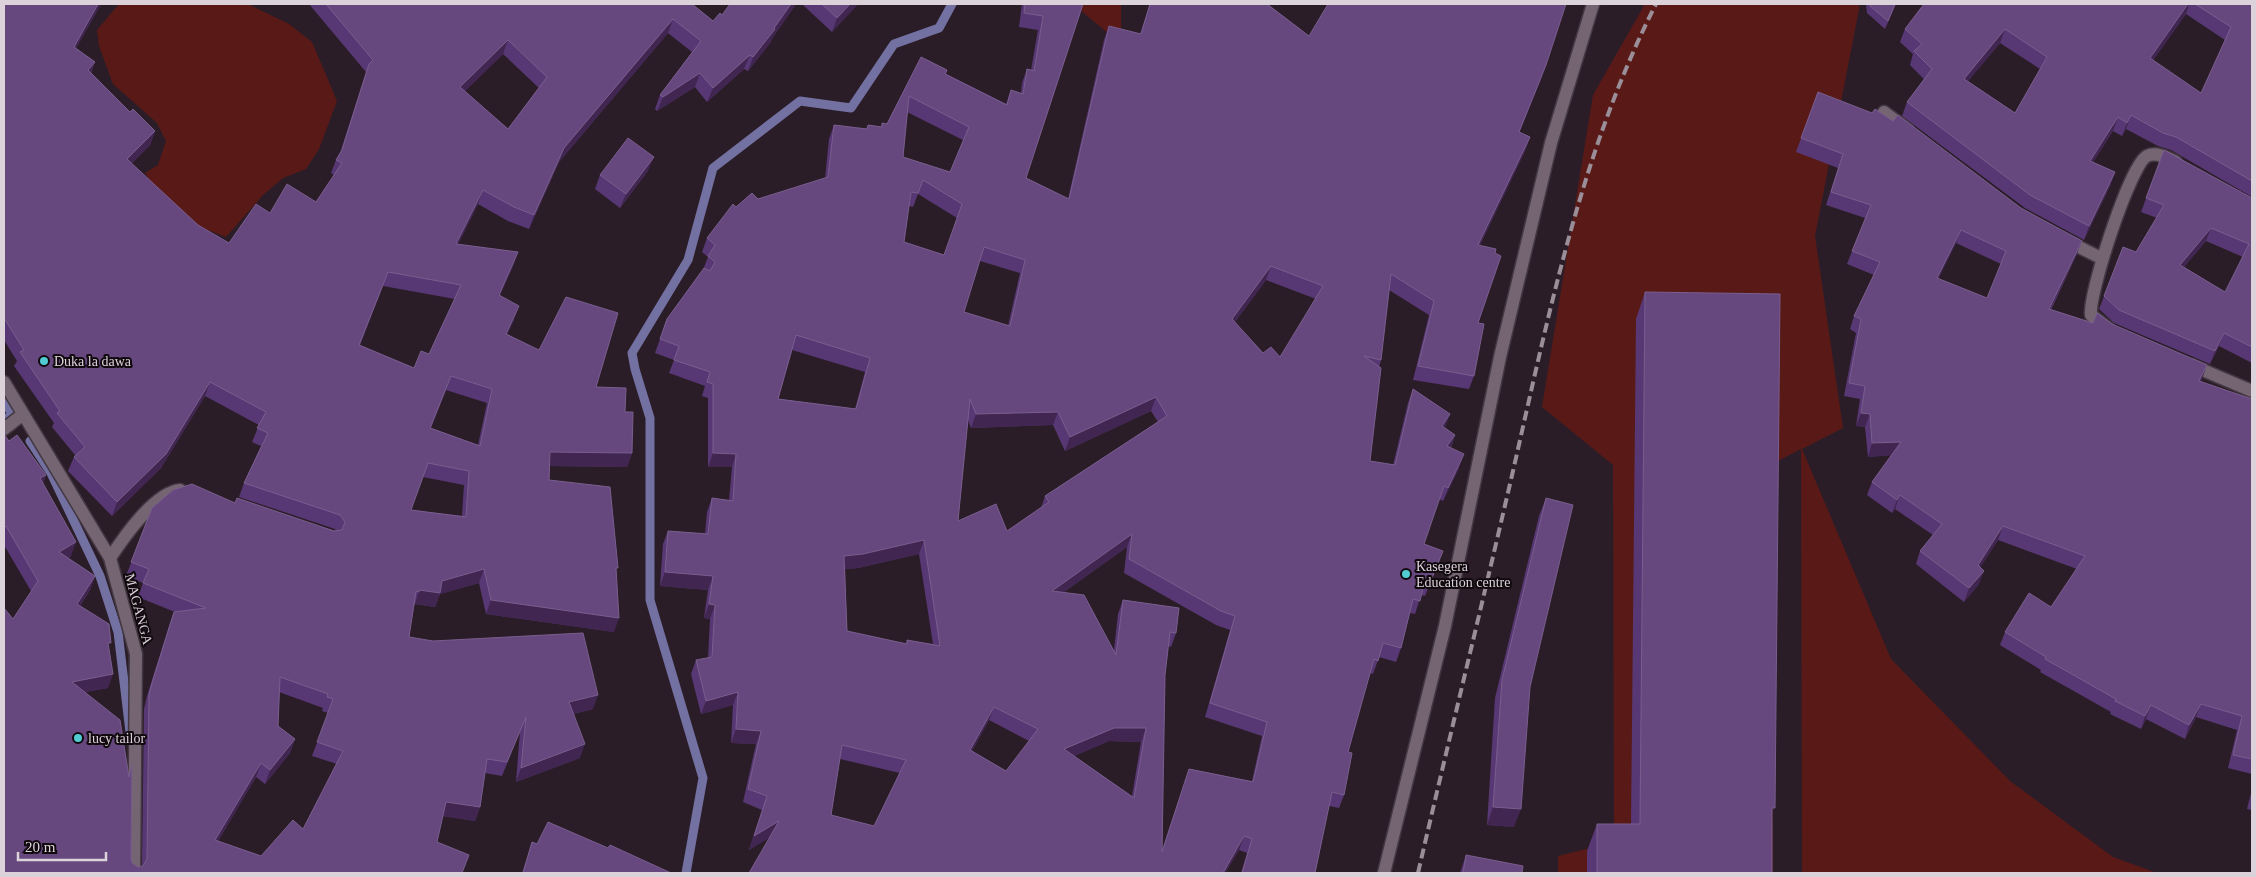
<svg xmlns="http://www.w3.org/2000/svg" width="2256" height="877" font-family="Georgia,serif">
	<style>
		.green { fill: #591a17 }
		.lines { fill: none; stroke-linecap: round; stroke-linejoin: round }
		.stream { stroke: #7371a2; stroke-width: 9 }
		.minor-casing { stroke: #433841; stroke-width: 15 }
		.minor { stroke: #756572; stroke-width: 12 }
		.rail { stroke: #9a8f98; stroke-width: 4; stroke-dasharray: 10 5; stroke-linecap: butt }
		.wall { fill: #583874; fill-rule: evenodd }
		.shaded-wall { fill: #402651 }
		.building { fill: #66487f; stroke: #795e8d; fill-rule: evenodd }
		.poi-dot { fill: #51ccd3; stroke: #100a0e; stroke-width: 2 }
		.labels { text-anchor: middle; stroke-width: 4; stroke-linejoin: round; paint-order: stroke }
		.poi-label { font-size: 14px; fill: #dcd2da; stroke: #100a0e; text-anchor: start }
		.street-label { font-size: 14px; fill: #dcd2da; stroke: #100a0e }
	</style>
	<rect width="100%" height="100%" fill="#2b1d28"/>
	<!-- green -->
	<path class="green" d="M119,4H248L289,24L312,42L337,101L319,149L306,169L283,178L263,195L226,237L192,224L152,184L145,173L158,165L166,141L157,123L113,84L99,46L97,30Z
		M1073,4H1121V44Z
		M1645,4H1860L1815,236L1843,428L1802,449L1891,659L2010,781L2113,857L2157,873H1802L1801,449L1772,464L1773,873H1558V856L1614,842L1613,465L1542,407L1593,95Z"/>
	<g class="lines">
		<!-- stream -->
		<path class="stream" d="M4,401L12,414L4,421
			M30,441L51,473L100,576L118,632L130,732
			M686,873L703,778L650,600V418L635,369L632,353L688,260L713,168L800,101L851,108L894,44L939,28L952,4"/>
		<!-- minor casing -->
		<g class="minor-casing">
			<path id="minor" d="M1884,112L1908,130
				M2065,240L2101,258
				M2109,329L2091,315C2088,295 2130,165 2147,156C2156,151 2168,158 2176,162
				M2191,365L2252,391
				M4,382L110,558L136,654L134,873
				M4,429L22,415
				M110,558C124,537 154,493 180,490
				M1384,873L1445,626L1500,357L1551,143L1593,4"/>
		</g>
		<!-- minor -->
		<use href="#minor" class="minor"/>
		<!-- rail -->
		<path class="rail" d="M1418,873C1449,739 1482,605 1513,471C1549,313 1582,149 1656,4"/>
	</g>
	<!-- wall -->
	<path class="wall" d="M4,4H101L76,48L95,62L91,73L130,112L155,131L150,145L131,164L198,225L229,243L270,213L316,202L334,175L331,173L336,160L340,153L366,72L309,4H692L713,21L722,15L730,4H796L773,37L770,43L748,71L744,69L707,102L695,87L657,111L655,109L660,95L692,52L668,33L559,162L529,229L508,221L478,204L458,244L518,252L513,266L500,295L514,320L507,334L596,387L625,412L632,453L627,467L550,466L549,480L616,573L614,632L486,614L479,583L440,594L435,607L415,604L414,606L409,637L593,709L573,714L580,758L516,782L520,731L502,776L485,773L480,807L475,821L443,816L437,842L469,855L4,873L13,619L31,591L4,545V434L9,441L46,475L43,483L71,556L68,558L95,576L90,590L80,606L109,649L108,688L85,692L129,774L132,765L131,859L132,863L138,867L142,866L144,709L147,696L169,626L174,612H175L138,597L143,583L126,576L152,508L235,503L336,531L335,529L239,497L244,483L261,446L252,442L259,425L205,396L161,468L112,516L68,471L74,457L75,455L52,427L54,423L14,366L17,361L4,340ZM503,54L539,88L508,129L465,91ZM383,286L455,299L429,354L414,368L360,345ZM446,390L487,403L478,445L431,428ZM423,477L464,485L462,516L411,510ZM279,692L323,708L322,711L328,713L312,756L337,764L303,829L261,856L218,841L256,777L265,784L290,753L295,739L278,726Z
		M802,4H858L832,32Z
		M1022,4H1083L1026,178L1068,199L1104,40L1109,26L1140,34L1150,4H1267L1309,36L1541,79L1519,132L1530,137L1525,151L1480,245L1478,323L1474,376L1469,389L1413,380L1429,315L1389,290L1381,360L1379,367L1370,461L1393,465L1408,403L1413,389L1445,428L1455,435L1451,448L1459,468L1443,501L1439,499L1424,544L1443,551L1425,596L1421,595L1415,614L1410,613L1401,648L1396,662L1379,657L1373,674L1370,673L1348,752L1344,795L1339,808L1329,806L1315,873H1241L1247,853L1239,850L1225,873L770,837L749,850L762,810L743,802L756,744L731,743L733,705L701,714L691,674L696,660L708,658L710,619L704,618L708,590L660,586L663,544L668,531L705,534L707,512L712,498L729,500L732,467H708V398L702,396L705,386L669,373L674,360L655,353L667,319L703,270L708,257L702,252L707,238L736,207L825,179L829,139L834,125L866,129L868,125L881,127L882,123L887,124L921,57L947,70L946,74L1006,104L1011,90L1021,93L1022,83L1027,69L1031,70L1038,30L1019,27ZM907,112L963,140L950,172L903,157ZM918,194L957,218L944,255L904,242L909,206L913,207ZM980,261L1020,273L1008,326L964,312ZM1266,280L1316,299L1280,357L1263,353L1235,322ZM792,350L865,372L855,409L778,399ZM1151,411L1158,422L1045,496L1041,508L1007,531L958,521L968,420L971,428L1053,425L1065,451ZM1127,547L1124,573L1216,625L1230,630L1205,717L1262,736L1252,781L1189,769L1162,850L1165,675L1168,646L1171,647L1176,633L1123,600L1118,614L1114,650L1064,592ZM919,554L933,644L907,640L906,644L847,631L845,569L858,568ZM989,720L1029,741L1006,771L972,751ZM1109,741L1141,742L1132,796L1074,756ZM840,759L900,773L874,826L831,815Z
		M1866,4H1896L1885,29L1867,13Z
		M1924,4H2252V197L2171,150L2158,146L2126,129L2122,136L2113,131L2093,162L2115,172L2110,186L2084,240L2025,208L1902,116L1907,102L1924,79L1910,65L1913,54L1900,42L1905,29ZM2186,14L2225,40L2201,93L2153,60ZM2000,43L2040,69L2015,113L1968,81Z
		M1818,92L2077,254L2051,310L2093,323L2112,324L2202,379L2201,382L2252,399V398V774L2228,768L2237,730L2196,717L2185,739L2146,719L2141,729L2110,714L2111,712L2040,672L2041,670L2000,645L2005,632L2051,607L2077,569L1998,540L1980,567L1979,584L1964,602L1916,564L1920,551L1933,535L1895,509L1892,513L1867,495L1872,482L1891,455L1868,457L1865,427L1856,426L1860,399L1844,396L1856,333L1850,329L1854,316L1874,275L1847,264L1865,218L1826,205L1838,168L1796,152ZM1956,243L2001,264L1987,298L1938,279Z
		M2164,150L2252,198V363L2219,346L2210,364L2114,323L2099,309L2123,247L2136,252L2157,218L2141,212ZM2206,241L2243,257L2225,292L2184,267Z
		M648,171L620,208L595,189L600,175Z
		M1645,292L1772,816V873H1587V851L1597,824H1631L1636,319Z
		M1546,498L1530,687L1514,827L1487,825L1495,698L1539,516Z
		M2252,789V810L2247,809Z
		M532,842L537,844L608,848L671,873H522Z
		M1466,855L1522,873H1460Z"/>
	<!-- shaded-wall -->
	<path class="shaded-wall" d="M98,4H101L69,61L74,47Z
		M791,4H796L773,37L770,43L748,71L753,57Z
		M850,4H858L832,32L837,18Z
		M2188,4H2189L2186,14L2145,72L2150,58Z
		M673,19L668,33L559,162L529,229L534,215L564,148Z
		M2005,29L2000,43L1959,92L1964,79Z
		M508,40L503,54L455,101L460,87Z
		M750,55L744,69L707,102L713,88Z
		M95,62L89,76L88,70Z
		M1546,65L1541,79L1514,146L1519,132Z
		M700,73L695,87L657,111L663,97Z
		M2131,115L2126,129L2122,136L2127,123Z
		M2118,117L2113,131L2085,174L2090,161Z
		M155,131L150,145L122,173L127,159Z
		M1530,137L1525,151L1473,259L1478,245Z
		M654,157L648,171L620,208L626,194Z
		M2115,172L2110,186L2084,240L2089,226Z
		M483,190L478,204L451,258L456,244Z
		M2211,228L2206,241L2175,278L2180,265Z
		M1961,230L1956,243L1932,292L1937,278Z
		M2082,241L2077,254L2044,322L2049,309Z
		M518,252L513,266L494,309L499,295Z
		M1271,266L1266,280L1227,333L1232,319Z
		M519,306L514,320L500,348L506,334Z
		M2224,333L2219,346L2210,364L2215,351Z
		M2207,365L2202,379L2194,395L2199,381Z
		M451,376L446,390L425,441L430,428Z
		M210,382L205,396L161,468L112,516L117,502Z
		M1156,397L1151,411L1065,451L1070,437Z
		M1058,412L1053,425L971,428L976,414Z
		M1861,413L1870,414L1865,427L1856,426Z
		M1450,414L1445,428L1437,440L1442,426Z
		M1455,435L1450,449L1447,446Z
		M1901,442L1897,455L1868,457L1872,443Z
		M550,452L632,453L627,467L545,466Z
		M713,453L736,454L732,467H708Z
		M1464,454L1459,468L1443,501L1448,488Z
		M46,475L41,488L40,478Z
		M1900,495L1895,509L1892,513L1897,500Z
		M2003,526L1998,540L1973,579L1978,565Z
		M1132,534L1127,547L1047,604L1052,591Z
		M924,540L919,554L858,568L839,570L844,556Z
		M76,542L71,556L54,566L59,552Z
		M484,569L479,583L440,594L435,607L415,604L419,590L442,581Z
		M1984,571L1979,584L1964,602L1969,588Z
		M665,572L713,576L708,590L660,586Z
		M95,576L90,590L72,618L77,604Z
		M491,600L619,618L614,632L486,614Z
		M709,604L715,605L710,619L704,618Z
		M113,674L108,688L67,695L72,682Z
		M738,692L733,705L701,714L706,701Z
		M598,695L593,709L563,716L569,702Z
		M2201,704L2196,717L2185,739L2189,725Z
		M2151,705L2146,719L2141,729L2145,716Z
		M994,707L989,720L965,764L970,750Z
		M1114,728H1146L1141,742L1109,741L1059,763L1064,749Z
		M736,729L761,731L756,744L731,743Z
		M295,739L290,753L265,784L270,770Z
		M585,744L580,758L516,782L521,768Z
		M261,763L256,777L210,854L215,840Z
		M446,802L480,807L475,821L441,816Z
		M1493,807L1521,809L1514,827L1487,825Z
		M779,821L774,835L749,850L754,836Z
		M1244,836L1239,850L1225,873H1223Z"/>
	<!-- building -->
	<path class="building" d="M4,4H98L74,47L95,62L88,70L130,112L133,109L155,131L127,159L198,225L229,243L256,204L270,213L287,184L316,202L342,163L336,160L342,150L369,64L373,60L326,4H692L713,21L720,13L722,15L730,4H791L774,28L775,29L753,57L750,55L713,88L700,73L663,97L660,95L701,41L673,19L564,148L534,215L514,207L483,190L456,244L518,252L499,295L519,306L506,334L539,350L566,297L618,313L596,387L626,388L625,412H633L632,453L550,452L549,480L610,487L618,568H616L619,618L491,600L484,569L442,581L440,593L419,590V592L416,591L409,637L433,641L583,633L598,695L569,702L585,744L521,768L526,717L507,762L487,759L480,807L446,802L437,842L469,855L462,873H4V608L13,619L38,581L6,526L4,528V434L9,441L17,435L46,475L40,478L76,542L59,552L95,576L77,604L109,624L111,643H108L113,674L72,682L120,720L129,777L132,765L131,859L132,863L138,867L143,866L147,859L149,695L152,683L174,612L206,608L143,583L149,569L131,562L152,508L173,490L192,484L235,503L237,498L334,531L342,530L345,522L340,515L244,483L268,433L257,428L266,412L210,382L166,454L117,502L74,457L85,447L57,413L60,411L20,352L24,350L4,318ZM508,40L547,77L508,129L460,87ZM388,272L461,285L429,354L421,351L414,368L359,345ZM451,376L492,389L480,446L430,428ZM428,463L469,471L466,517L411,510ZM280,677L328,694L327,697L333,699L317,742L343,751L303,829L293,820L261,856L215,840L261,763L270,770L295,739L278,726Z
		M822,4H850L837,18Z
		M1025,4H1083L1026,178L1069,199L1109,26L1141,34L1150,4H1267L1309,36L1328,4H1566L1546,65L1519,132L1530,137L1478,245L1496,249L1495,253L1501,256L1478,323L1484,324L1474,376L1418,366L1434,301L1391,274L1381,360L1364,356L1381,368L1370,461L1395,465L1413,389L1450,414L1442,426L1455,435L1447,446L1464,454L1448,488L1444,486L1424,544L1443,551L1430,583L1425,580L1420,601L1413,599L1401,648L1383,643L1378,661L1374,659L1348,752L1352,753L1344,795L1332,792L1315,873H1242L1252,839L1244,836L1223,873H749L779,821L754,836L767,796L748,789L761,731L736,729L738,692L706,701L696,660L712,657L715,605L709,604L713,576L665,572L668,531L708,534L712,498L733,501L736,454L713,453V384L707,382L710,372L674,360L679,346L660,339L667,319L704,268L710,271L715,262L708,256L715,245L707,238L733,204L736,207L752,193L758,199L828,177L834,125L867,129L868,125L882,127V123L887,124L921,57L947,70L945,74L1007,105L1011,90L1023,94L1027,69L1034,71L1043,16L1024,13ZM909,96L969,127L950,172L903,157ZM923,180L962,204L944,255L904,242L911,192L918,193ZM984,247L1025,260L1010,326L964,312ZM1271,266L1323,286L1280,357L1271,347L1263,353L1232,319ZM796,335L870,358L856,409L778,399ZM1156,397L1167,416L1045,496L1049,502L1007,531L996,504L958,521L970,399L976,414L1058,412L1070,437ZM1132,534L1129,559L1221,611L1235,616L1210,703L1267,722L1253,782L1189,769L1162,852L1165,675L1170,632L1176,633L1179,608L1123,600L1116,655L1084,595L1052,591ZM924,540L940,646L907,640V644L847,631L844,556L863,554ZM994,707L1038,729L1006,771L970,750ZM1114,728H1146L1134,798L1064,749ZM842,745L906,760L874,826L831,815Z
		M1870,4H1895L1888,21L1870,6Z
		M1924,4H2188L2150,58L2201,93L2231,27L2195,4H2252V181L2176,137L2163,133L2131,115L2127,123L2118,117L2090,161L2115,172L2089,226L2030,195L1907,102L1932,69L1914,51L1922,44L1905,29ZM2005,29L2047,57L2015,113L1964,79Z
		M1818,92L1872,113L1875,109L1893,121L1898,115L2021,208L2082,241L2049,309L2093,323L2097,313L2112,324L2207,365L2199,381L2252,399V398V759L2233,755L2242,716L2201,704L2189,725L2151,705L2145,716L2115,701L2116,699L2045,659L2046,657L2005,632L2029,593L2051,607L2085,556L2003,526L1978,565L1984,571L1969,588L1920,551L1942,524L1900,495L1897,500L1872,482L1901,442L1872,443L1870,414L1861,413L1865,386L1849,383L1861,319L1854,316L1880,262L1852,251L1871,205L1831,192L1843,154L1801,138ZM1961,230L2006,251L1987,298L1937,278Z
		M628,138L654,157L626,194L600,175Z
		M2164,150L2252,198V347L2224,333L2215,351L2119,310L2104,296L2123,247L2136,252L2164,205L2146,198ZM2211,228L2249,244L2225,292L2180,265Z
		M1645,292L1780,294L1775,808H1772V873H1597V824H1640Z
		M1546,498L1573,505L1530,687L1521,809L1493,807L1502,680Z
		M548,822L608,848L610,845L671,873H523L532,842L537,844Z
		M1466,855L1523,866L1522,873H1463Z"/>
	<!-- markers -->
	<g class="poi-dot">
		<circle cx="44" cy="361" r="5"/>
		<circle cx="1406" cy="574" r="5"/>
		<circle cx="78" cy="738" r="5"/>
	</g>
	<g class="labels">
		<!-- poi labels -->
		<g class="poi-label">
			<text x="54" y="366">Duka la dawa</text>
			<text x="1416" y="571">Kasegera<tspan x="1416" dy="16">Education centre</tspan></text>
			<text x="88" y="743">lucy tailor</text>
		</g>
		<!-- street labels -->
		<g class="street-label">
			<text transform="translate(139 609) rotate(75)" y="5">MAGANGA</text>
		</g>
	</g>
	<!-- border -->
	<rect width="2256" height="877" fill="none" stroke="#dcd2da" stroke-width="10"/>
	<!-- scale -->
	<path d="M18 852v8h88v-8" fill="none" stroke="#dcd2da" stroke-width="2.5"/>
	<text x="25" y="852" font-size="15" fill="#dcd2da" stroke="#100a0e" stroke-width="4" paint-order="stroke">20 m</text>
</svg>
